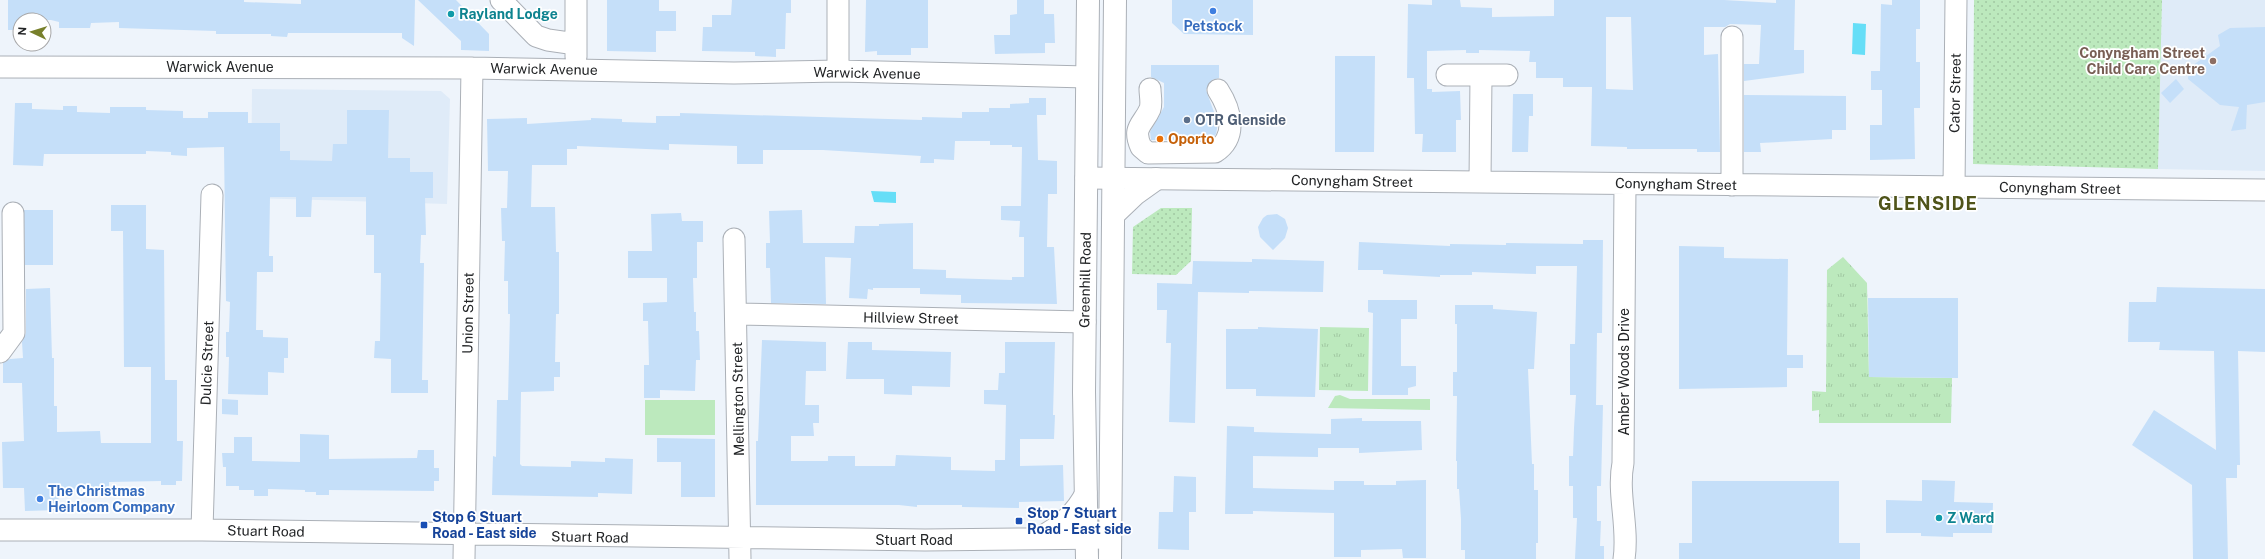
<svg xmlns="http://www.w3.org/2000/svg" width="2265" height="559" font-family="'Public Sans',sans-serif">
	<style>
		.built { fill: #dfebf8 }
		.grass { fill: url(#grass-tufts) }
		.park { fill: url(#park-dots) }
		.garden { fill: #bce9bd }
		.water { fill: #66def7 }
		.building { fill: #c5dff9; fill-rule: evenodd }
		.lines { fill: none; stroke-linecap: round; stroke-linejoin: round }
		.minor-casing { stroke: #abb0b7; stroke-width: 23 }
		.major-casing { stroke: #abb0b7; stroke-width: 24 }
		.minor { stroke: #fff; stroke-width: 21 }
		.major { stroke: #fff; stroke-width: 22 }
		.shop-dot { fill: #3f7fe0; stroke: #fff; stroke-width: 1.5 }
		.culture-dot { fill: #0f9aa8; stroke: #fff; stroke-width: 1.5 }
		.education-dot { fill: #8d6e63; stroke: #fff; stroke-width: 1.5 }
		.service-dot { fill: #5c6f8a; stroke: #fff; stroke-width: 1.5 }
		.food-dot { fill: #e8710a; stroke: #fff; stroke-width: 1.5 }
		.transit-dot { fill: #1a4fb4; stroke: #fff; stroke-width: 1.5 }
		.labels { text-anchor: middle; stroke-width: 3.5; stroke-linejoin: round; paint-order: stroke }
		.culture-label { font-size: 14px; font-weight: bold; fill: #0d838f; stroke: #fff; text-anchor: start }
		.shop-label { font-size: 14px; font-weight: bold; fill: #366cbe; stroke: #fff }
		.education-label { font-size: 14px; font-weight: bold; fill: #785e54; stroke: #fff; text-anchor: end }
		.street-label { font-size: 14px; fill: #222426; stroke: #fff }
		.service-label { font-size: 14px; font-weight: bold; fill: #4e5e75; stroke: #fff; text-anchor: start }
		.food-label { font-size: 14px; font-weight: bold; fill: #c56008; stroke: #fff; text-anchor: start }
		.transit-label { font-size: 14px; font-weight: bold; fill: #164399; stroke: #fff; text-anchor: start }
		.district-label { font-size: 18px; font-weight: bold; letter-spacing: 1px; fill: #4f541a; stroke: #fff }
	</style>
	<defs>
		<pattern id="grass-tufts" width="24" height="20" patternUnits="userSpaceOnUse"><rect width="24" height="20" fill="#bce9bd"/><path d="M3 7l-1-3M5 7V3M7 7l1-3M15 17l-1-3M17 17v-4M19 17l1-3" fill="none" stroke="#a1c8a2"/></pattern>
		<pattern id="park-dots" width="8" height="8" patternUnits="userSpaceOnUse"><rect width="8" height="8" fill="#bce9bd"/><path d="M2 2h.1M6 6h.1" fill="none" stroke="#a1c8a2" stroke-width="1.8" stroke-linecap="round"/></pattern>
	</defs>
	<rect width="100%" height="100%" fill="#eef4fb"/>
	<!-- built -->
	<path class="built" d="M2162,0H2265V171L2158,169Z
		M252,89L441,91L450,99L447,204L251,198Z"/>
	<!-- grass -->
	<path class="grass" d="M1843,257L1867,283L1869,377L1952,378L1951,423H1819V410L1812,411V391L1826,392L1827,270Z
		M1320,327L1369,328L1368,391L1319,390Z"/>
	<!-- park -->
	<path class="park" d="M1974,0H2162L2158,169L1973,164Z
		M1161,208H1192L1191,261L1176,275L1132,274L1133,227Z"/>
	<!-- garden -->
	<path class="garden" d="M2124,49H2148V72H2124Z
		M1340,395L1350,399H1430V410L1328,408L1335,396Z
		M645,400H715V435H645Z"/>
	<!-- water -->
	<path class="water" d="M1853,23L1866,24L1865,55L1852,54Z
		M871,191L896,192V203L874,202Z"/>
	<!-- building -->
	<path class="building" d="M8,0H244V2L301,4V0H415L414,46L402,38V33H288L287,37L271,36V34H216V31L119,28V22L91,23L90,28H59V22L51,20H20V30H8Z
		M418,0H456L489,34V51L461,50V41Z
		M607,0H659V11H676V31H656V52L607,51Z
		M732,0H791V13H786L785,49H776V57L755,56V52L702,51L703,27H712V15H731Z
		M866,0H928V48H911V55H877V51L865,52Z
		M1017,0H1044V14H1054L1055,43H1045V53L995,54L994,35H1010V15L1017,14Z
		M1172,0H1253V35L1184,34L1172,23Z
		M1432,0H1460L1461,7L1492,8V17L1554,16V0H1724L1776,3V0H1795L1794,50H1804V73L1744,81V64H1759L1761,25L1730,24L1725,27H1704V55L1718,54L1720,152H1697V149H1627V147L1591,146L1592,87H1563V78H1536V62H1529L1530,51L1479,50V53H1466V50L1427,51V89H1432V92L1460,91L1461,120H1456V152H1422L1423,134H1415L1414,78H1407L1408,4L1432,5ZM1606,17H1631L1633,90L1606,89Z
		M1892,0H1920V29H1916V62H1920V108H1914L1915,159L1870,160V125H1882V90H1871V71H1880L1881,4L1892,5Z
		M2265,27V102L2247,105L2246,129L2231,131L2239,107L2220,105L2188,79L2189,68L2220,46L2218,35L2230,28Z
		M1335,56H1375L1374,152H1335Z
		M1151,65H1219V78L1212,80L1206,90L1218,123L1216,134L1211,140H1151L1150,132L1164,107V83L1151,77Z
		M2176,79L2184,89L2170,103L2161,93Z
		M1513,94H1533V116H1529L1528,152H1512Z
		M1744,95L1846,96V130H1832V139L1760,143L1761,152H1744Z
		M1029,98H1046V115H1037L1038,160L1057,161V194H1048L1047,247H1054L1057,304L961,303V295L920,294V288H873V290L868,289L867,299L849,298L851,258L825,257L826,304L771,303L770,268H766V243H770L769,211L802,210L803,243H854L855,226H879V224L913,223V269L946,270V278L1012,280V277H1024V237H1019L1020,221L1001,220V206H1021L1022,147H1012V145H990V141H955L954,160L934,159V163H920L921,156L823,150H763V164H737V146L669,144V150L577,146V149H567V165H532L531,207H555L556,252H559V314H556L555,362H560V377H554V391L521,392L520,464L522,466L571,467V461L605,462V458L633,459L632,494L598,493V497L492,495L493,456L496,457L497,400H508L510,314H508V281H504L505,241H502L501,208H507L508,171H488L487,119L527,118V124L591,120V118L622,119V122L656,123V116H680V113L922,120V117L962,118V112H989V108H1010V104L1029,103Z
		M15,103H32V109L63,110V106H77V112L110,113V107H146V110L183,111V118H208V112H248V123H280V151H290V160L332,161L333,144H347V110H389L388,158H410V172H433V198H425L426,235H421L420,263H424L422,380H428V393H391V359L374,358L375,341H380L381,273H374V235H366V197H312L311,217H296V197H270L269,256H273V272H257L256,330H263V337L288,338V358H284V373L268,372V395L228,394L229,357H226V332H229L230,302L226,301L224,147L187,148V156L171,155V152L146,151V154H44L43,166L13,165Z
		M111,205H146V249L164,250L165,380H177V441H183L182,481H176V485H161V481L109,482V488L58,489L59,510L25,511L24,488H3L2,442L24,441L22,383H3V363L10,359L23,358L22,342L26,333V289L50,288L52,358H54V406H57V432L100,431L101,443H151V367H124L123,231H111Z
		M24,210H53V265H25Z
		M681,213L682,221H703V242H697V278H693L694,312H696V331H699L700,360H696L695,391L660,390V398H644V365H649L648,321H643V303L667,302V278H628V251H652L651,214Z
		M1277,214L1285,219L1288,228L1285,238L1273,250L1260,237L1258,227L1263,218L1267,215Z
		M1583,240H1603L1602,333H1597L1596,405H1603L1601,486H1597V521H1601L1600,546H1604V559H1575L1577,518H1573V486H1569V456H1573L1574,428L1576,395H1570V344H1575L1577,266H1536V274L1472,272V275H1440V277L1383,274V270H1358L1359,242L1450,246V244L1506,245V243L1583,244Z
		M1679,246L1724,247V258L1788,259L1787,355H1803V368H1787V387L1679,389Z
		M1252,259L1324,261L1323,292L1249,291V293L1198,292L1195,423L1169,422L1171,343H1166L1167,310H1157V283L1192,284L1193,261L1252,262Z
		M2157,287L2265,289V352L2238,351L2240,465H2237V478H2226L2228,559H2193L2192,485L2132,445L2154,410L2216,450L2214,351L2159,350L2160,342H2128L2129,302H2156Z
		M1868,298H1958V378L1869,377Z
		M1368,300H1417V319H1401V366H1416V386L1408,388V395H1372L1373,313L1368,312Z
		M1455,305H1493V309L1537,312L1534,369H1528L1532,464H1534V490H1538V543H1536V559H1465V550H1461V519L1459,489H1457V461H1456L1457,396H1453V372H1457V324H1455Z
		M1258,327L1318,329L1315,397L1256,396V389H1226V329H1258Z
		M762,340L826,342V371H806L805,405H819V423H813L814,436H791V461H828V456H855V466H895L896,455L951,457V470L995,471V460H1005L1006,405L984,404V390H998L999,373H1005V342H1055L1053,415H1055L1054,439H1020V466L1063,465L1064,501L1019,502V508L962,507V505H917V507L899,505H756V441H758Z
		M848,342H872V350L951,352L950,387L912,386V395L884,394V379H846Z
		M222,399L238,400V415L222,414Z
		M1362,418V421H1421L1422,450L1359,453V448H1318V457L1253,456V488L1334,490V481H1364V485H1396V481L1426,480V558H1403L1402,549L1361,550V557H1334V513L1253,511V514H1225L1227,426L1254,427V432L1331,434V419Z
		M300,434L329,435V459L417,458L418,450H434V468H439V481H434V491L329,490V495H316V492H305V490L268,489V496H254V490H239V486H226V467H223L222,453H234V437H252V461L300,462Z
		M657,438L715,439V497H681V462H657Z
		M1174,476L1196,477V512H1189V550L1158,549L1159,512H1173Z
		M1922,480L1955,481L1954,502L1993,503L1992,533H1953V537L1921,536V533H1886V500L1922,501Z
		M1692,481H1839V543H1860V559H1679V543H1692Z"/>
	<g class="lines">
		<!-- minor casing -->
		<g class="minor-casing">
			<path id="minor" d="M501,0L536,36L548,40L576,44
				M576,0V57
				M838,0V71
				M0,67L472,68L734,73L838,71L1087,77
				M1447,75H1507
				M1150,89C1150,95 1152,103 1150,109C1143,125 1132,127 1141,147L1148,153L1215,152C1238,137 1231,110 1218,90
				M1086,178L2265,190
				M1480,182L1481,75
				M1732,185V37
				M1954,187L1956,0
				M734,239L740,559
				M737,314L1085,322
				M0,352L14,333L13,213
				M0,530H202L925,540L1110,538
				M202,530L212,195
				M1038,538C1060,528 1075,514 1086,493
				M464,559L472,68
				M1624,559C1629,527 1617,494 1623,463L1625,184"/>
		</g>
		<!-- major casing -->
		<g class="major-casing">
			<path id="major" d="M1114,214L1135,194L1156,179
				M1087,559L1084,392L1088,0
				M1110,559L1115,0"/>
		</g>
		<!-- minor -->
		<use href="#minor" class="minor"/>
		<!-- major -->
		<use href="#major" class="major"/>
	</g>
	<!-- markers -->
	<g class="shop-dot">
		<circle cx="1213" cy="11" r="4"/>
		<circle cx="40" cy="499" r="4"/>
	</g>
	<g class="culture-dot">
		<circle cx="451" cy="14" r="4"/>
		<circle cx="1939" cy="518" r="4"/>
	</g>
	<circle class="education-dot" cx="2213" cy="61" r="4"/>
	<circle class="service-dot" cx="1187" cy="120" r="4"/>
	<circle class="food-dot" cx="1160" cy="139" r="4"/>
	<g class="transit-dot">
		<rect x="1015" y="517" width="8" height="8" rx="2"/>
		<rect x="420" y="521" width="8" height="8" rx="2"/>
	</g>
	<g class="labels">
		<!-- culture labels -->
		<g class="culture-label">
			<text x="459" y="19">Rayland Lodge</text>
			<text x="1947" y="523">Z Ward</text>
		</g>
		<!-- shop labels -->
		<g class="shop-label">
			<text x="1213" y="31">Petstock</text>
			<text x="48" y="496" text-anchor="start">The Christmas<tspan x="48" dy="16">Heirloom Company</tspan></text>
		</g>
		<!-- education labels -->
		<g class="education-label">
			<text x="2205" y="58">Conyngham Street<tspan x="2205" dy="16">Child Care Centre</tspan></text>
		</g>
		<!-- street labels -->
		<g class="street-label">
			<text x="220" y="72">Warwick Avenue</text>
			<text transform="translate(544 69) rotate(1)" y="5">Warwick Avenue</text>
			<text transform="translate(867 73) rotate(1)" y="5">Warwick Avenue</text>
			<text transform="translate(1955 93) rotate(-89)" y="5">Cator Street</text>
			<text transform="translate(1352 181) rotate(1)" y="5">Conyngham Street</text>
			<text transform="translate(1676 184) rotate(1)" y="5">Conyngham Street</text>
			<text transform="translate(2060 188) rotate(1)" y="5">Conyngham Street</text>
			<text transform="translate(1085 280) rotate(-89)" y="5">Greenhill Road</text>
			<text transform="translate(468 313) rotate(-89)" y="5">Union Street</text>
			<text transform="translate(911 318) rotate(1)" y="5">Hillview Street</text>
			<text transform="translate(207 363) rotate(-88)" y="5">Dulcie Street</text>
			<text transform="translate(1624 372) rotate(-90)" y="5">Amber Woods Drive</text>
			<text transform="translate(738 399) rotate(-91)" y="5">Mellington Street</text>
			<text transform="translate(266 531) rotate(1)" y="5">Stuart Road</text>
			<text transform="translate(590 537) rotate(1)" y="5">Stuart Road</text>
			<text x="914" y="545">Stuart Road</text>
		</g>
		<!-- service labels -->
		<g class="service-label">
			<text x="1195" y="125">OTR Glenside</text>
		</g>
		<!-- food labels -->
		<g class="food-label">
			<text x="1168" y="144">Oporto</text>
		</g>
		<!-- transit labels -->
		<g class="transit-label">
			<text x="1027" y="518">Stop 7 Stuart<tspan x="1027" dy="16">Road - East side</tspan></text>
			<text x="432" y="522">Stop 6 Stuart<tspan x="432" dy="16">Road - East side</tspan></text>
		</g>
		<!-- district labels -->
		<g class="district-label">
			<text x="1928" y="210">GLENSIDE</text>
		</g>
	</g>
	<!-- north arrow -->
	<g transform="translate(32 32) rotate(274)"><circle r="19" fill="#ffffff" stroke="#a7a7a8"/>
	<path d="M0-3L7 15L0 10L-7 15Z" fill="#78802b"/>
	<text y="-6" font-size="11" font-weight="bold" text-anchor="middle" fill="#222426">N</text>
	</g>
</svg>
